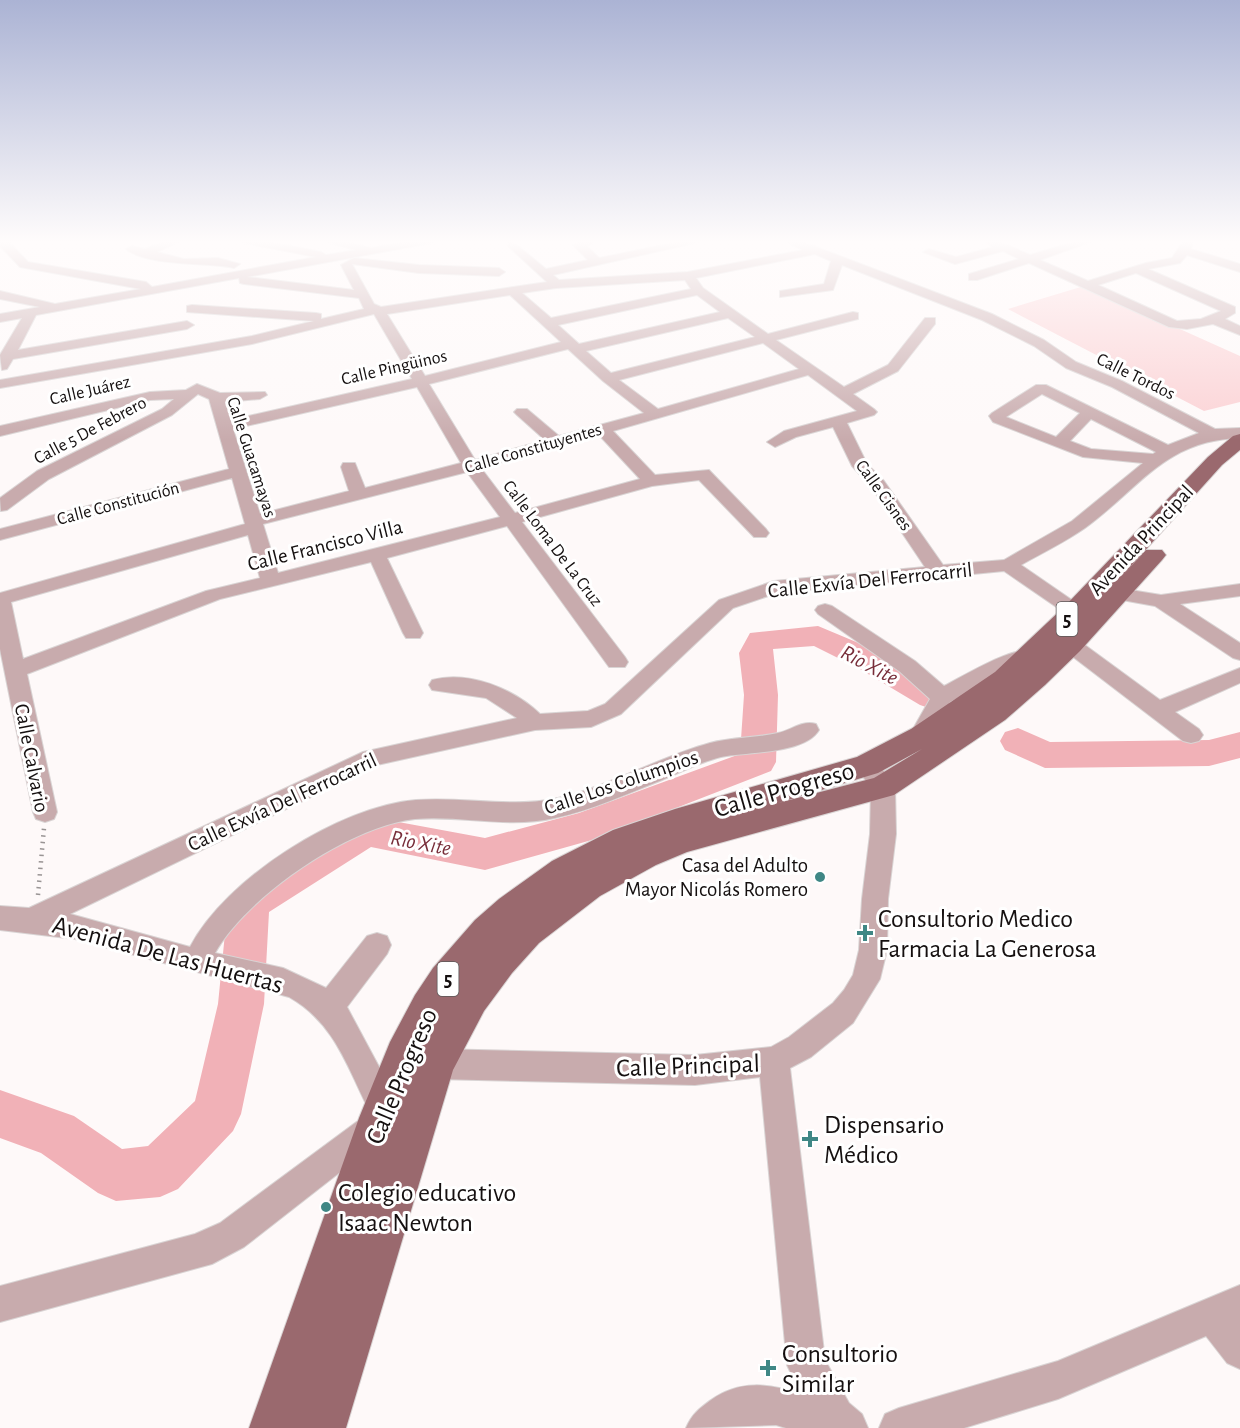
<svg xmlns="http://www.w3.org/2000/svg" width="1240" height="1428" font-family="'Alegreya Sans',sans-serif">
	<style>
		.green { fill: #fbd1d4 }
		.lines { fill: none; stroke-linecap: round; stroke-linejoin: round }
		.river { fill: #f1b1b7; fill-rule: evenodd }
		.minor-casing { stroke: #d9d4d4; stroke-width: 2 }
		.major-casing { stroke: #d9d4d4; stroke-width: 2 }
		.path { stroke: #999494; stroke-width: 4.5; stroke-dasharray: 1.5 5; stroke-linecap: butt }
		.minor { fill: #c8abad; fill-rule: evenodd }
		.major { fill: #9a696e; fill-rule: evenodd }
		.poi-dot { fill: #3f8785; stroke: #fff; stroke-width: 2 }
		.labels { text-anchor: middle; stroke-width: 6; stroke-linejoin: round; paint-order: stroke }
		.far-street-label { font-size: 18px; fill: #151010; stroke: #fff }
		.shield { fill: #fff; stroke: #5b5858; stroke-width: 1.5 }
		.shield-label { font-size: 20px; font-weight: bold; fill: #151010 }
		.street-label { font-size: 21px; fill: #151010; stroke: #fff }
		.poi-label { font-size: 21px; fill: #151010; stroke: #fff; text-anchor: end }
		.water-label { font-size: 22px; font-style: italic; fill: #782e3a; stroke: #fff }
		.near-street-label { font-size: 26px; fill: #151010; stroke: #fff }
		.near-poi-label { font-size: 26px; fill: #151010; stroke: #fff; text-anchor: start }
	</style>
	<rect width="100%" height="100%" fill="#fef9f9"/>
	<!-- green -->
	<path class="green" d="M1084,286L1240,356V402L1204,411L1008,309Z"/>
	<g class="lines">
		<!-- river -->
		<path class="river" d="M818,626L880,652L944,689L949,697L944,705L932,709L920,705L858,668L814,646L773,649L778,695L776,762L771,771L599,838L485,870L371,847L269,912L264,1004L241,1114L233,1131L178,1189L160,1197L116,1201L98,1193L41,1153L0,1138V1090L74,1116L122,1149L148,1146L195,1101L218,1004L228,903L234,891L352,820L366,816L485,838L579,813L740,754L744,695L739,653L750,633Z
			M1018,728L1050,742L1209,740L1240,732V758L1209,766L1045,768L1005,750L1000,741L1005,732Z"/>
		<!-- minor casing -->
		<g class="minor-casing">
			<path id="minor" d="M0,240H7L28,262L146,282L152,287L316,257L244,243L239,240H261L321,252L326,255L356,250L319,240H339L371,248L413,240H437L431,243L247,277L354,290L341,265L354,258L419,265L499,268L505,272L499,276L419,273L352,264L374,304L381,307L547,282L508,246V242L512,241L546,269L588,260L573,245L583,240H598L587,246L599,258L687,240L704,241L553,275L559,280L688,272L803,250L782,240H798L992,314L1044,340L1076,362L1122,381L1215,429L1240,428V438C1165,440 1140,488 1085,528C1065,542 1042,553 1021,565L1082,607L1085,611L1082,615H1068L1004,571L777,593L733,608L621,714L591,727L535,730L377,765L70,914L190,947C225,879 340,806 416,800C471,796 519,811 574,794C621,780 663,756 710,743C732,737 755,738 778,733C792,730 802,720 816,724L819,730C805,754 747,752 721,757C701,762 681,772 662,780C627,794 592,810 555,818C508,829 462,815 415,819C350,826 247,896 215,953L283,968L326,988L367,936L377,933L387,936L391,945L387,954L347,1007L400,1106L395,1117L388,1120L390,1126L385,1137L244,1247L212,1264L0,1322V1286L195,1234L220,1223L370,1112C347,1067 335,1023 289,997L75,939L0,930V906L29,908L363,752L517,718L486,698L432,690L429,685L432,680C469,670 514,689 540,714L588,711L605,704L719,600L774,581L925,567L872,488L852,466L833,427L796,437L775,447L767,442L784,431L857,411L808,375L613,431L655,475L709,470L766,529L769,533L766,537H754L699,480L652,486L522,522L625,657L628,662L625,667H609L507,526L387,558L423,633L420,638H406L403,633L371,562L220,599L27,674L57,812L54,819L45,822L36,819L33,812L0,649V593L245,524L232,478L0,540V529L229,469L209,399L198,394L172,415L49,479L7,510L1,511L0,498L37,471L162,409L174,399L150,400L0,436V426L150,392L186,390L197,384L220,393L265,392L267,395L260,399L225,402L231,420L412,379L374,314L252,344L0,388V380L252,336L314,321L187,312V306L192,305L316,313L321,314V319L364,309L359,298L244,284L240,283L239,278L36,315L18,350L187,321L194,325L187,329L13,359L7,369L2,370L0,355L22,318L0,322V314L40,307L0,299V291L55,304L141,289L20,267L0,246ZM815,254L831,261L824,284L780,291V297L833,290L842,265L982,320L1034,346L1066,368L1112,387L1199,433L1168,445L1046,385H1036L992,413L989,416L993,422L1083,457L1143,463L1072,521L1004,560L943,565L884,481L867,464L847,423L874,415L877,412L874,409L853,394L898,371L935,324V318H925L888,365L844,387L776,340L858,319V313L853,312L768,334L703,288L696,278ZM685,280L691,289L551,318L522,293L556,288ZM510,295L561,342L425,376L387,314ZM697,295L720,312L579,344L558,325ZM728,318L755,337L611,373L586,351ZM763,343L799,369L658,409L619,380ZM568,349L603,381L644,413L559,436L527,409H517L514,412L517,415L545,440L475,460L429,384ZM417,387L461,463L365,488L355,463H343L341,467L349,491L260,514L233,429ZM1042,394L1080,413L1056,437L1006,417ZM1091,419L1156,452L1153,454L1091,449L1070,441ZM599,435L640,479L515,513L481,468ZM467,472L500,517L278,573L263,524ZM248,535L260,578L206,591L23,659L11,602Z
				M167,240H182L157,252L184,259L218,258L240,264L234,268C207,262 148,267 126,249L132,246L145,249Z
				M982,240H996L1030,255L1080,240H1096L1040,260L1088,281L1146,263L1172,258L1184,240H1194L1191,249L1240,264V272L1187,255L1180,263L1148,269L1235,307V313L1225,319L1240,326V335L1213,324L1187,329L1169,327L1029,263L977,280H969V274L1019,259L1003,251L955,264L923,252L929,249L956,257L993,247ZM1136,273L1221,311L1201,319L1177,321L1098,285Z
				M1240,584V596L1180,604L1240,643V660L1233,658L1155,606L1111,598L1108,594L1111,590L1118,588L1161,595Z
				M825,604L832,606L915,661L944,686C964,676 1013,645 1034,651L1038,656L1034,661L994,678L950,702L929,742L921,744L913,742L909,736L930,699L899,671L818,614L815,610L818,606Z
				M1071,638L1078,640L1160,700L1240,668V683L1175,712L1199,729L1203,735L1199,741L1191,743L1183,741L1064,650L1061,645L1064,640Z
				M867,756L875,759L895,787L896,834L888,899L887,950L880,979L853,1023L811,1057L790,1068L825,1360L849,1403L862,1414L868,1428H786L776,1425L686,1428C692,1414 699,1409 711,1400C739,1380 769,1383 801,1394L787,1365L760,1077L695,1085L435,1079L424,1074L420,1064L424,1054L435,1049L695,1055L771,1047L789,1037L833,1003L844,990L853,975L859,950L862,899L870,834L871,788L855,765L859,759Z
				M1240,1285V1369L1227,1363L1206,1336L1058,1399L964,1428H879L885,1414L899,1408L1058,1361Z"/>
		</g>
		<!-- major casing -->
		<g class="major-casing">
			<path id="major" d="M1240,434V450L1222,465L1122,576L1146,550H1162L1166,555L1162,560L1080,651L1045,685L1005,720L894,795L687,852L656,865L600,896L539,943L512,973L484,1011L453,1070L346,1428H249L359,1118L390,1042L415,995L433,968L475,920L499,899L552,861L613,830L675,809L857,757L911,729L995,672L1066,605L1208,457L1233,436ZM922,749L874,778L778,803L878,773Z"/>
		</g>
		<!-- path -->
		<path class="path" d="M38,895L44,828"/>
		<!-- minor -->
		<use href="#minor" class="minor"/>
		<!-- major -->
		<use href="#major" class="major"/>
	</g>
	<!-- sky -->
	<linearGradient id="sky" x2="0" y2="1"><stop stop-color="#abb3d4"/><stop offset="0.55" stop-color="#fffcfc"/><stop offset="1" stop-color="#fffcfc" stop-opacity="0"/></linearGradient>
	<rect width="1240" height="440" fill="url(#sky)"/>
	<!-- markers -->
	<g class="poi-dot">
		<circle cx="820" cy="877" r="6"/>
		<path d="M862 924h6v6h6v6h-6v6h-6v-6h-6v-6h6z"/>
		<path d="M807 1130h6v6h6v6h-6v6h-6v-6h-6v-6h6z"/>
		<circle cx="326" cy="1207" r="6"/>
		<path d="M765 1359h6v6h6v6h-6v6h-6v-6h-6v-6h6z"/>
	</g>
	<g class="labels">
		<!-- far-street labels -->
		<g class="far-street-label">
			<text transform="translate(394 367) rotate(-13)" y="6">Calle Pingüinos</text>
			<text transform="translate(1136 376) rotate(26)" y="6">Calle Tordos</text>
			<text transform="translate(90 390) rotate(-13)" y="6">Calle Juárez</text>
			<text transform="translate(90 430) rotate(-28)" y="6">Calle 5 De Febrero</text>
			<text transform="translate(533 448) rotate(-16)" y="6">Calle Constituyentes</text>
			<text transform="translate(252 457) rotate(72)" y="6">Calle Guacamayas</text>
			<text transform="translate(884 495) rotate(54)" y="6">Calle Cisnes</text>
			<text transform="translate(118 503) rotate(-15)" y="6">Calle Constitución</text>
			<text transform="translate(553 543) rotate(53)" y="6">Calle Loma De La Cruz</text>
		</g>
		<!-- shield labels -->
		<g class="shield">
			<rect x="1056.5" y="602" width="21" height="34" rx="4.5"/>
			<rect x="437.5" y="962" width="21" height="34" rx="4.5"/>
		</g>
		<g class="shield-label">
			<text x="1067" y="626">5</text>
			<text x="448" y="986">5</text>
		</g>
		<!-- street labels -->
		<g class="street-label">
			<text transform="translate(1141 540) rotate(-47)" y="7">Avenida Principal</text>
			<text transform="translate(325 545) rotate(-14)" y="7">Calle Francisco Villa</text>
			<text transform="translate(870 580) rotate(-6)" y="7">Calle Exvía Del Ferrocarril</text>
			<text transform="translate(32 758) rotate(79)" y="7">Calle Calvario</text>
			<text transform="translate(621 782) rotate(-19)" y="7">Calle Los Columpios</text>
			<text transform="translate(282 802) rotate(-25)" y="7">Calle Exvía Del Ferrocarril</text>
		</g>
		<!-- poi labels -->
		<g class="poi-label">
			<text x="808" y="872">Casa del Adulto<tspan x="808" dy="24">Mayor Nicolás Romero</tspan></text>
		</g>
		<!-- water labels -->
		<g class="water-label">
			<text transform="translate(870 664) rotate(28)" y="8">Rio Xite</text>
			<text transform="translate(421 842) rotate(11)" y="8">Rio Xite</text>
		</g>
		<!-- near-street labels -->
		<g class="near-street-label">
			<text transform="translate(784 789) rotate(-16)" y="9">Calle Progreso</text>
			<text transform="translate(168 954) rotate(15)" y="9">Avenida De Las Huertas</text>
			<text transform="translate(688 1065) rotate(-2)" y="9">Calle Principal</text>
			<text transform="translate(401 1076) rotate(-67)" y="9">Calle Progreso</text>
		</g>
		<!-- near-poi labels -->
		<g class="near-poi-label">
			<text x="878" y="927">Consultorio Medico<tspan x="878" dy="30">Farmacia La Generosa</tspan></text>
			<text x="824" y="1133">Dispensario<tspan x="824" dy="30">Médico</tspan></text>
			<text x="338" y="1201">Colegio educativo<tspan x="338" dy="30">Isaac Newton</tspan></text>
			<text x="782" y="1362">Consultorio<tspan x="782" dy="30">Similar</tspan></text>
		</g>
	</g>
</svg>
